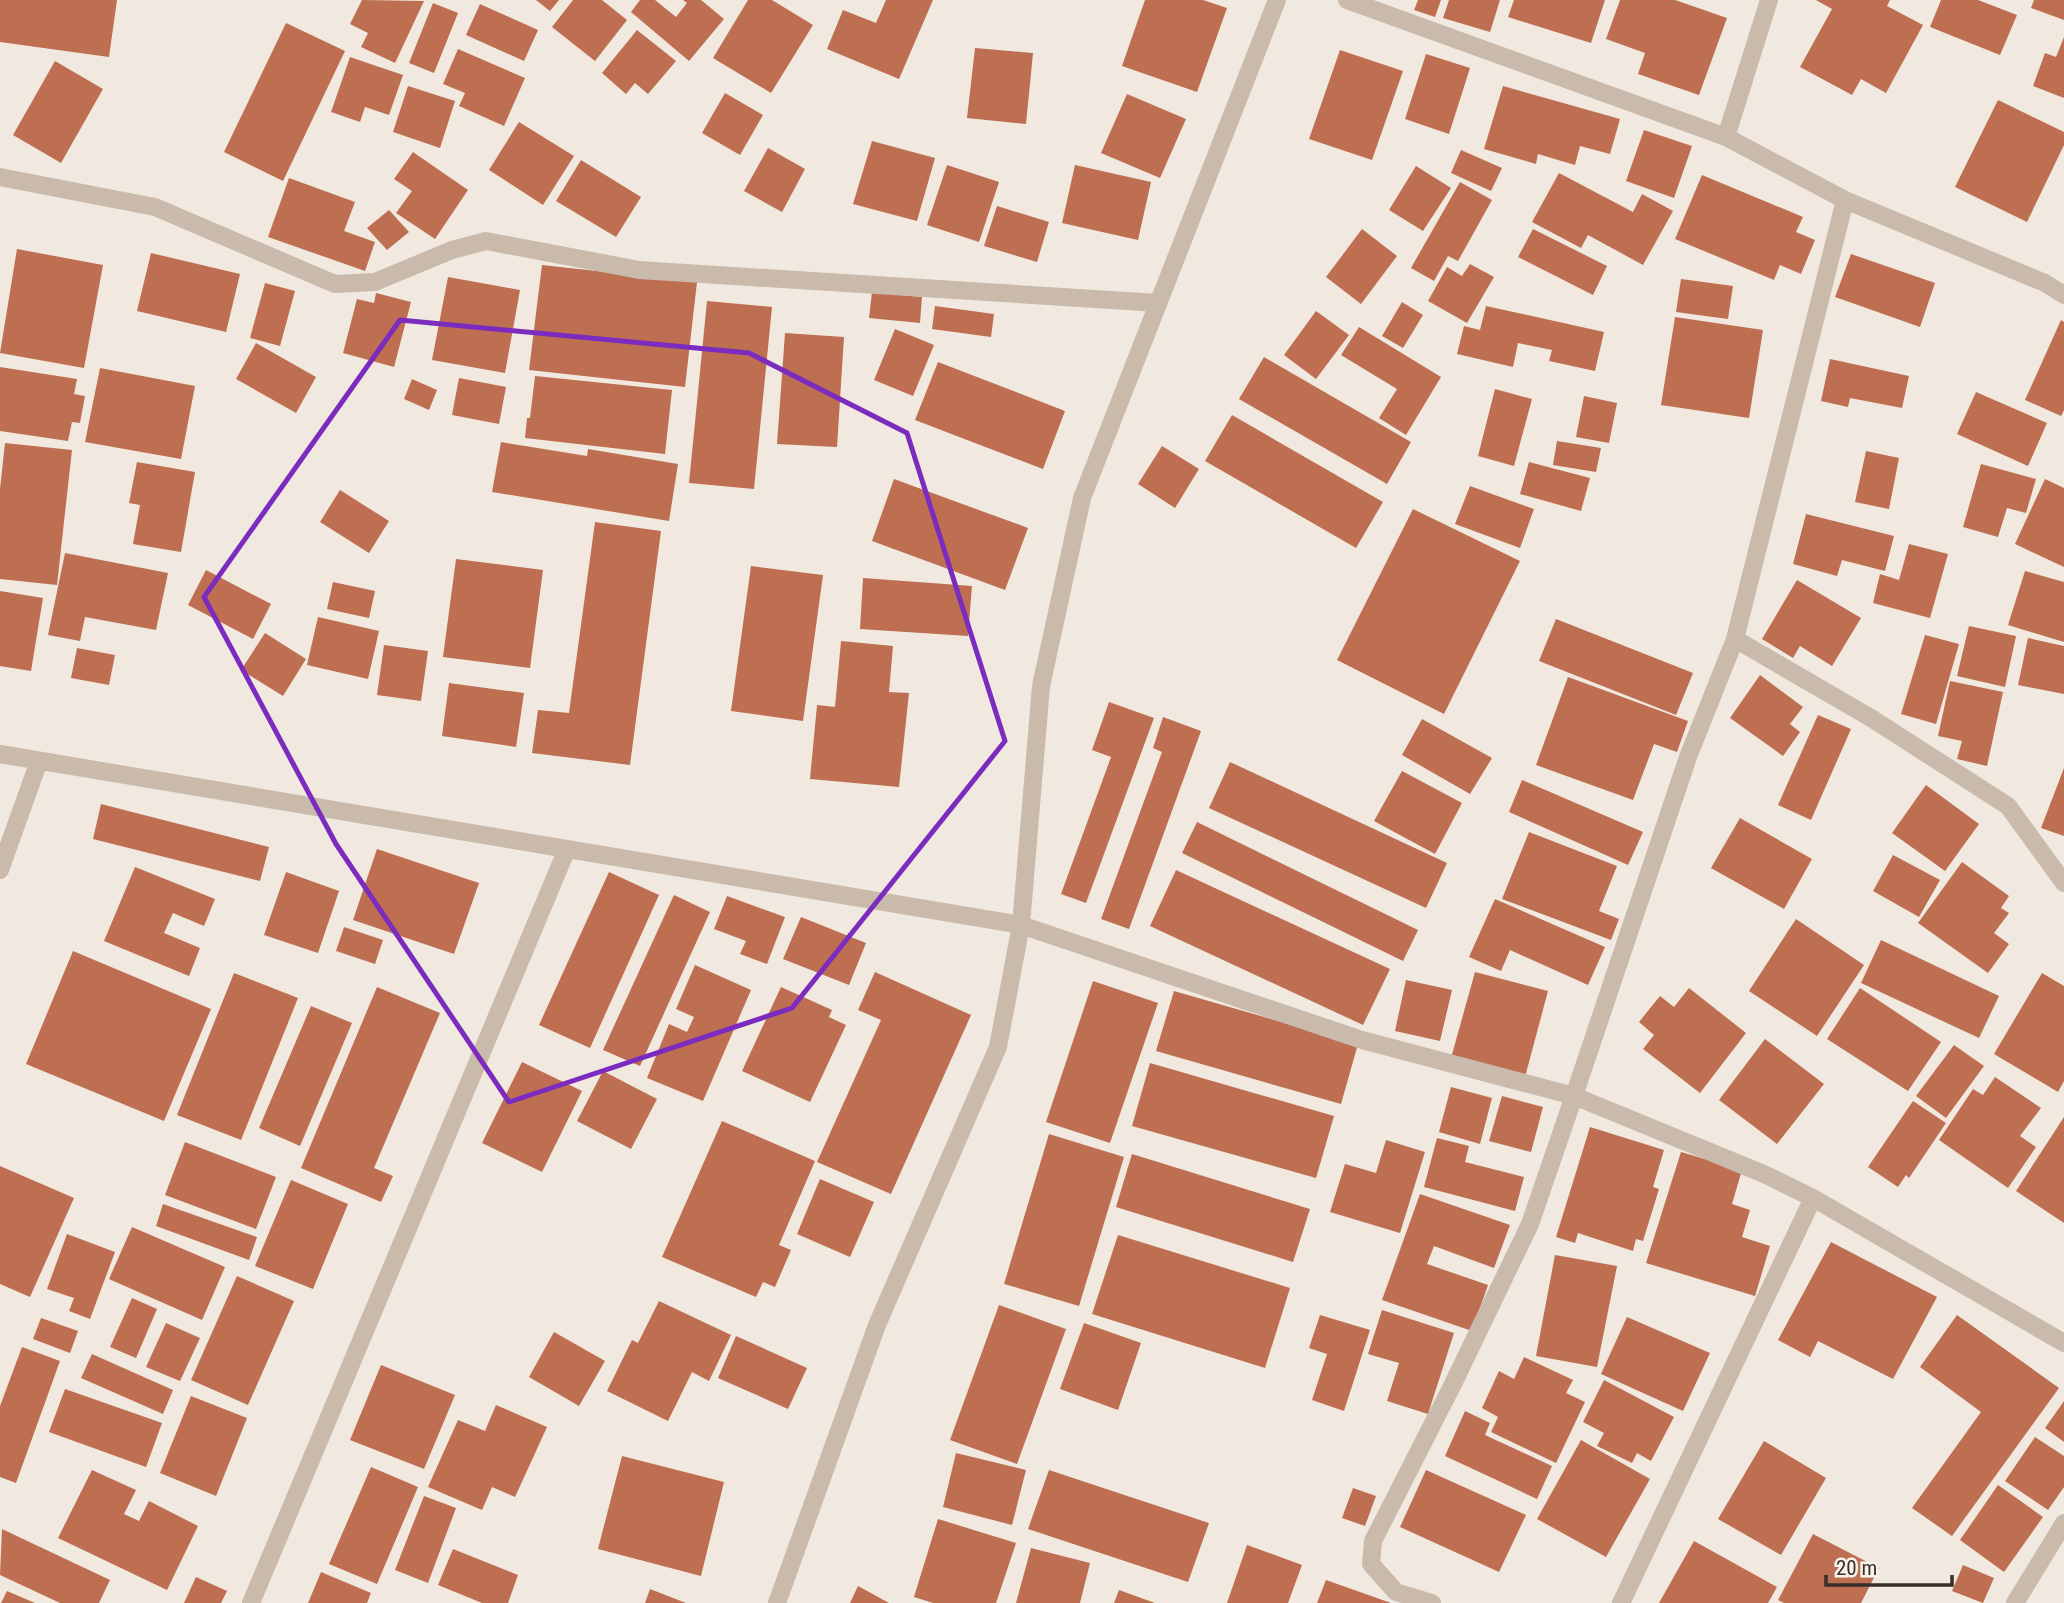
<svg xmlns="http://www.w3.org/2000/svg" width="2064" height="1603" font-family="'Roboto Condensed',sans-serif">
	<style>
		.building { fill: #be6e51 }
		.lines { fill: none; stroke-linecap: round; stroke-linejoin: round }
		.minor { stroke: #c9baac; stroke-width: 18 }
		.marked { fill: none; stroke: #7b2cbf; stroke-width: 5; stroke-linejoin: round }
	</style>
	<rect width="100%" height="100%" fill="#f1e9df"/>
	<!-- building -->
	<path class="building" d="M0,0H117L109,57L0,42Z
		M362,0L424,1L395,63L361,47L368,33L350,24Z
		M536,0H559L550,11Z
		M573,0H602L627,20L595,61L552,27Z
		M640,0H655L676,17L687,3L683,0H701L724,19L689,61L631,12Z
		M748,0H772L813,25L771,93L713,58Z
		M886,0H933L899,79L827,49L843,10L876,23Z
		M1145,0H1203L1227,8L1197,92L1122,66Z
		M1418,0H1441L1435,17L1414,10Z
		M1449,0H1500L1490,32L1443,18Z
		M1514,0H1605L1591,43L1508,17Z
		M1620,0H1675L1727,18L1699,95L1638,74L1645,53L1606,39Z
		M1816,0H1890L1887,6L1923,25L1886,93L1861,79L1852,95L1800,67L1832,9Z
		M1941,0H1978L2017,15L2000,55L1930,27Z
		M2034,0H2064V20L2031,8Z
		M433,3L458,13L434,73L409,63Z
		M480,4L538,30L524,61L466,35Z
		M286,23L345,51L283,181L224,152Z
		M637,30L676,61L648,94L635,83L626,94L602,73Z
		M2064,37V98L2033,86L2045,53L2056,57Z
		M975,48L1033,53L1026,124L967,118Z
		M458,49L525,78L504,126L459,106L465,93L443,84Z
		M1340,50L1403,71L1372,160L1309,139Z
		M1426,54L1470,68L1449,134L1405,119Z
		M350,57L403,75L389,115L365,107L360,122L331,112Z
		M55,61L103,89L61,163L13,135Z
		M408,86L455,101L440,148L393,132Z
		M1503,86L1620,119L1610,154L1580,146L1575,165L1538,154L1536,164L1484,149Z
		M725,93L763,115L740,155L702,133Z
		M1127,94L1186,119L1160,178L1101,153Z
		M1998,100L2064,132V145L2027,222L1955,187Z
		M519,122L574,156L543,205L489,170Z
		M1644,130L1692,146L1674,198L1626,181Z
		M872,141L935,158L917,221L853,204Z
		M768,148L805,169L782,212L744,191Z
		M1461,150L1502,168L1491,191L1451,173Z
		M413,152L468,190L435,239L396,213L412,191L394,179Z
		M581,160L641,197L616,237L556,201Z
		M947,165L999,182L979,242L927,225Z
		M1075,165L1151,182L1138,240L1062,223Z
		M1416,166L1451,188L1423,231L1389,210Z
		M1559,173L1633,212L1642,194L1673,211L1643,265L1588,235L1581,248L1532,222Z
		M1702,175L1803,217L1796,232L1815,240L1801,274L1780,265L1774,280L1675,239Z
		M289,178L355,202L344,231L375,242L365,271L268,237Z
		M1460,182L1492,200L1458,261L1448,256L1434,281L1411,268Z
		M997,206L1049,222L1037,262L984,246Z
		M389,210L409,232L387,250L367,228Z
		M1362,229L1397,256L1361,304L1326,277Z
		M1533,229L1607,266L1593,295L1518,257Z
		M17,249L103,265L84,368L0,353Z
		M151,253L240,274L226,332L137,311Z
		M1851,254L1935,283L1920,327L1835,297Z
		M1470,264L1494,277L1467,323L1428,301L1447,267L1462,276Z
		M542,265L697,282L685,387L529,370Z
		M448,277L520,290L505,373L432,360Z
		M1681,279L1733,286L1728,319L1676,312Z
		M265,283L295,291L280,346L250,338Z
		M872,292L922,297L920,323L869,318Z
		M376,293L411,302L394,367L343,353L357,299L374,303Z
		M707,301L772,307L754,489L689,483Z
		M1402,302L1423,315L1403,348L1382,336Z
		M935,306L994,314L991,337L932,329Z
		M1486,306L1604,332L1595,371L1549,361L1552,350L1518,343L1513,367L1457,354L1464,326L1480,330Z
		M1316,311L1349,335L1316,379L1284,355Z
		M1675,317L1763,330L1749,418L1661,405Z
		M2061,320L2064,322V410L2061,416L2025,400Z
		M1359,327L1441,377L1406,435L1379,418L1397,389L1341,355Z
		M895,329L934,345L913,396L874,380Z
		M785,333L844,337L837,447L777,444Z
		M256,343L316,377L296,413L236,379Z
		M1264,357L1411,442L1387,484L1239,399Z
		M1830,359L1909,376L1902,408L1850,398L1848,407L1821,401Z
		M938,362L1065,411L1043,469L915,420Z
		M0,367L77,379L74,394L85,396L80,423L72,422L68,441L0,431Z
		M100,368L195,386L181,459L85,442Z
		M535,376L672,390L665,454L525,438L527,418H530Z
		M459,378L506,387L499,424L452,415Z
		M412,379L437,390L429,410L404,399Z
		M1495,389L1532,399L1514,466L1478,456Z
		M1976,392L2047,423L2028,466L1957,434Z
		M1584,396L1617,403L1609,443L1576,437Z
		M1232,415L1383,502L1356,548L1205,461Z
		M1557,441L1601,448L1596,472L1553,465Z
		M501,442L587,456L588,449L678,464L669,521L492,492Z
		M5,443L72,450L57,585L0,579V489Z
		M1162,446L1199,469L1175,508L1138,484Z
		M1866,451L1899,458L1889,509L1855,502Z
		M137,462L195,472L181,552L133,544L140,505L129,503Z
		M1529,462L1590,478L1581,511L1520,494Z
		M1981,464L2036,479L2026,513L2007,508L1998,537L1963,527Z
		M894,479L1028,528L1005,590L872,541Z
		M2045,479L2064,488V567L2015,544Z
		M1470,486L1534,509L1520,548L1455,524Z
		M340,490L389,521L369,553L320,522Z
		M1413,509L1520,561L1444,714L1337,660Z
		M1806,514L1894,536L1885,571L1842,560L1837,576L1793,564Z
		M595,522L661,531L630,765L532,753L538,710L569,713Z
		M1909,544L1948,554L1930,618L1873,603L1880,574L1899,580Z
		M65,553L168,573L156,630L85,617L80,641L48,635Z
		M456,559L543,570L530,668L443,657Z
		M751,566L823,575L803,721L731,711Z
		M206,570L271,604L253,639L188,605Z
		M2025,571L2064,582V642L2008,625Z
		M863,578L972,586L968,636L860,629Z
		M1797,580L1861,618L1832,666L1800,646L1793,658L1762,639Z
		M333,582L375,591L369,618L327,609Z
		M0,591L43,598L31,671L0,666Z
		M318,617L379,631L368,679L307,665Z
		M1556,619L1693,673L1676,715L1539,661Z
		M1969,626L2016,636L2005,687L1957,676Z
		M265,633L306,659L283,696L241,670Z
		M1925,635L1959,644L1936,724L1901,714Z
		M2028,638L2064,646V694L2018,685Z
		M841,641L893,646L889,692L909,693L899,787L810,779L817,705L835,707Z
		M384,645L428,651L421,701L377,695Z
		M77,648L115,655L109,685L71,678Z
		M1760,675L1803,707L1790,724L1800,732L1783,756L1730,718Z
		M1568,677L1688,721L1677,752L1654,744L1633,800L1536,765Z
		M1950,681L2003,692L1987,766L1957,759L1962,741L1938,736Z
		M449,683L524,693L516,747L442,736Z
		M1109,702L1154,718L1086,903L1061,894L1111,757L1092,750Z
		M1818,715L1851,729L1811,820L1778,805Z
		M1163,717L1201,731L1129,929L1101,919L1162,752L1153,748Z
		M1422,719L1492,758L1470,794L1402,755Z
		M1230,762L1447,863L1426,908L1209,808Z
		M2064,768V836L2041,828Z
		M1402,771L1462,803L1435,854L1374,821Z
		M1522,780L1643,832L1628,865L1509,812Z
		M1926,785L1979,824L1945,871L1892,833Z
		M101,804L269,847L260,881L93,839Z
		M1740,818L1812,859L1784,909L1711,868Z
		M1197,822L1418,930L1403,961L1182,853Z
		M1529,832L1617,866L1599,911L1619,919L1611,940L1502,899Z
		M377,849L479,883L454,954L353,920Z
		M1893,855L1940,880L1919,917L1873,891Z
		M1962,862L2009,896L2001,908L2009,913L1994,933L2009,944L1988,973L1918,923Z
		M135,867L215,899L204,926L173,913L164,933L200,948L189,976L104,941Z
		M1176,870L1390,969L1363,1025L1150,926Z
		M286,872L339,891L318,953L264,935Z
		M609,872L659,895L590,1048L539,1025Z
		M674,895L710,912L640,1066L603,1050Z
		M727,896L785,917L767,964L740,954L746,941L714,929Z
		M1495,899L1605,947L1588,985L1510,950L1501,971L1469,957Z
		M801,917L866,943L849,985L783,959Z
		M1796,919L1864,965L1817,1036L1749,991Z
		M344,927L383,940L375,964L336,951Z
		M1881,940L1999,996L1979,1038L1861,983Z
		M73,951L211,1009L164,1121L26,1064Z
		M695,965L751,990L703,1101L647,1078L669,1024L687,1032L694,1017L676,1009Z
		M875,972L971,1015L891,1194L817,1162L881,1020L858,1010Z
		M1475,972L1548,991L1525,1077L1451,1058Z
		M234,973L298,998L241,1140L177,1115Z
		M2042,973L2064,986V1081L2058,1092L1994,1054Z
		M1406,980L1452,990L1440,1041L1395,1031Z
		M1093,981L1158,1003L1110,1143L1046,1122Z
		M377,987L440,1013L374,1168L393,1176L381,1202L301,1168Z
		M781,987L832,1010L829,1017L846,1025L810,1102L742,1071Z
		M1689,988L1746,1033L1700,1093L1643,1049L1654,1035L1639,1022L1660,996L1674,1007Z
		M1860,988L1941,1042L1908,1091L1827,1039Z
		M1174,991L1358,1044L1341,1104L1156,1051Z
		M311,1006L352,1023L300,1146L259,1128Z
		M1765,1039L1824,1084L1777,1144L1719,1100Z
		M1954,1045L1984,1066L1946,1118L1916,1096Z
		M522,1062L582,1091L542,1172L482,1143Z
		M1150,1063L1334,1116L1316,1178L1132,1126Z
		M603,1071L657,1099L631,1149L577,1121Z
		M1995,1077L2041,1108L2020,1136L2036,1147L2008,1188L1939,1140L1973,1089L1983,1095Z
		M1451,1087L1492,1098L1480,1144L1439,1132Z
		M1502,1096L1543,1107L1531,1152L1489,1141Z
		M1913,1101L1946,1123L1909,1178L1906,1175L1898,1187L1868,1167Z
		M2064,1117V1223L2016,1191Z
		M722,1121L815,1161L779,1245L791,1250L775,1287L763,1282L756,1297L662,1257Z
		M1590,1127L1664,1150L1653,1187L1659,1189L1643,1241L1636,1239L1633,1251L1578,1233L1575,1243L1556,1237Z
		M1049,1134L1124,1157L1079,1306L1004,1284Z
		M1437,1138L1469,1146L1465,1162L1524,1177L1515,1211L1424,1187Z
		M1386,1140L1425,1152L1400,1233L1330,1212L1345,1164L1376,1173Z
		M185,1142L276,1177L256,1229L165,1195Z
		M1681,1152L1742,1170L1732,1204L1750,1210L1742,1237L1770,1246L1755,1296L1646,1263Z
		M1132,1154L1310,1209L1293,1262L1116,1207Z
		M0,1166L74,1198L30,1297L0,1284Z
		M820,1179L874,1202L850,1257L797,1234Z
		M291,1180L348,1204L313,1289L255,1266Z
		M1420,1194L1510,1225L1494,1268L1434,1246L1427,1264L1488,1285L1472,1331L1382,1300Z
		M163,1204L257,1237L249,1260L156,1226Z
		M132,1227L225,1267L202,1320L109,1279Z
		M67,1234L115,1252L90,1319L69,1311L74,1298L47,1289Z
		M1118,1235L1290,1288L1265,1368L1092,1314Z
		M1831,1242L1937,1297L1893,1379L1818,1341L1810,1357L1778,1340Z
		M1555,1255L1617,1266L1597,1367L1536,1356Z
		M237,1276L294,1301L248,1405L191,1380Z
		M132,1298L157,1309L136,1358L110,1347Z
		M659,1301L731,1335L709,1381L692,1372L668,1421L607,1391L632,1340L638,1343Z
		M999,1305L1066,1329L1017,1464L950,1440Z
		M1382,1310L1454,1333L1428,1414L1387,1401L1399,1363L1368,1354Z
		M1320,1315L1370,1330L1344,1411L1312,1400L1327,1354L1309,1348Z
		M1957,1315L2059,1388L1952,1536L1912,1508L1981,1412L1920,1367Z
		M1627,1317L1710,1353L1683,1411L1601,1374Z
		M41,1318L78,1331L70,1353L33,1339Z
		M166,1323L200,1338L180,1381L146,1367Z
		M1084,1323L1141,1343L1118,1410L1060,1389Z
		M554,1332L605,1361L579,1406L529,1377Z
		M736,1336L807,1368L788,1409L718,1378Z
		M22,1347L60,1361L16,1483L0,1477V1406Z
		M92,1354L173,1390L163,1414L81,1378Z
		M1524,1357L1573,1380L1566,1393L1585,1402L1556,1463L1491,1432L1498,1417L1482,1408L1499,1371L1514,1379Z
		M381,1365L455,1395L424,1469L350,1440Z
		M1604,1380L1674,1417L1651,1461L1637,1453L1632,1463L1597,1446L1604,1433L1583,1422Z
		M65,1389L162,1423L146,1467L49,1432Z
		M191,1396L247,1418L216,1496L160,1473Z
		M2064,1401V1442L2045,1428Z
		M496,1405L547,1427L515,1497L492,1487L482,1510L428,1487L458,1420L485,1431Z
		M1465,1411L1490,1423L1485,1435L1552,1466L1537,1499L1445,1456Z
		M2035,1437L2064,1456V1487L2048,1510L2005,1481Z
		M1581,1440L1650,1479L1606,1557L1537,1519Z
		M1764,1441L1826,1478L1781,1555L1718,1519Z
		M956,1453L1026,1470L1012,1525L943,1507Z
		M622,1456L724,1482L701,1576L598,1549Z
		M371,1467L418,1487L377,1584L329,1564Z
		M92,1470L136,1490L124,1514L139,1521L149,1501L198,1526L167,1590L58,1538Z
		M1049,1470L1209,1523L1188,1582L1028,1529Z
		M1426,1470L1526,1515L1499,1572L1400,1527Z
		M1998,1485L2043,1517L2004,1572L1960,1540Z
		M1353,1488L1376,1496L1365,1526L1342,1518Z
		M424,1496L456,1508L428,1583L395,1570Z
		M938,1519L1016,1543L996,1603H933L914,1597Z
		M2,1529L110,1580L99,1603H60L0,1575Z
		M1813,1534L1879,1568L1861,1603H1784L1778,1600Z
		M1694,1541L1777,1587L1768,1603H1659Z
		M1247,1545L1302,1565L1288,1603H1227Z
		M1031,1548L1090,1563L1080,1603H1016Z
		M453,1549L518,1575L508,1603H482L438,1585Z
		M1963,1565L1994,1578L1983,1603L1952,1591Z
		M321,1572L371,1593L367,1603H308Z
		M196,1577L227,1591L221,1603H184Z
		M1326,1580L1391,1603H1317Z
		M858,1586L889,1603H850Z
		M650,1589L686,1603H645Z
		M1119,1590L1155,1603H1114Z
		M7,1591L35,1603H1Z"/>
	<g class="lines">
		<!-- minor -->
		<path class="minor" d="M1347,0L1726,137L1845,200L2045,283L2064,295
			M1726,137L1769,0
			M0,177L155,207L335,284L375,282L452,250L486,241L639,270L1158,303
			M1845,200L1735,639L1688,757L1574,1096L1764,1174L1813,1198L2064,1343
			M1735,639L1871,718L2008,806L2064,883
			M0,754L1021,925L1362,1040L1574,1096L1530,1224L1453,1384L1373,1541L1371,1564L1396,1592L1432,1603
			M0,870L39,761
			M251,1603L567,849
			M777,1603L877,1325L998,1047L1021,925L1041,686L1082,498L1277,0
			M1621,1603L1813,1198
			M2015,1603L2064,1523"/>
	</g>
	<!-- marked area -->
	<path class="marked" d="M400,320L749,353L907,433L1005,741L792,1008L509,1102L336,844L204,597Z"/>
	<!-- scale -->
	<path d="M1826 1575v10h126v-10" fill="none" stroke="#382f2a" stroke-width="3.5"/>
	<text x="1836" y="1575" font-size="21" fill="#382f2a" stroke="#f9f3ec" stroke-width="5" paint-order="stroke">20 m</text>
</svg>
